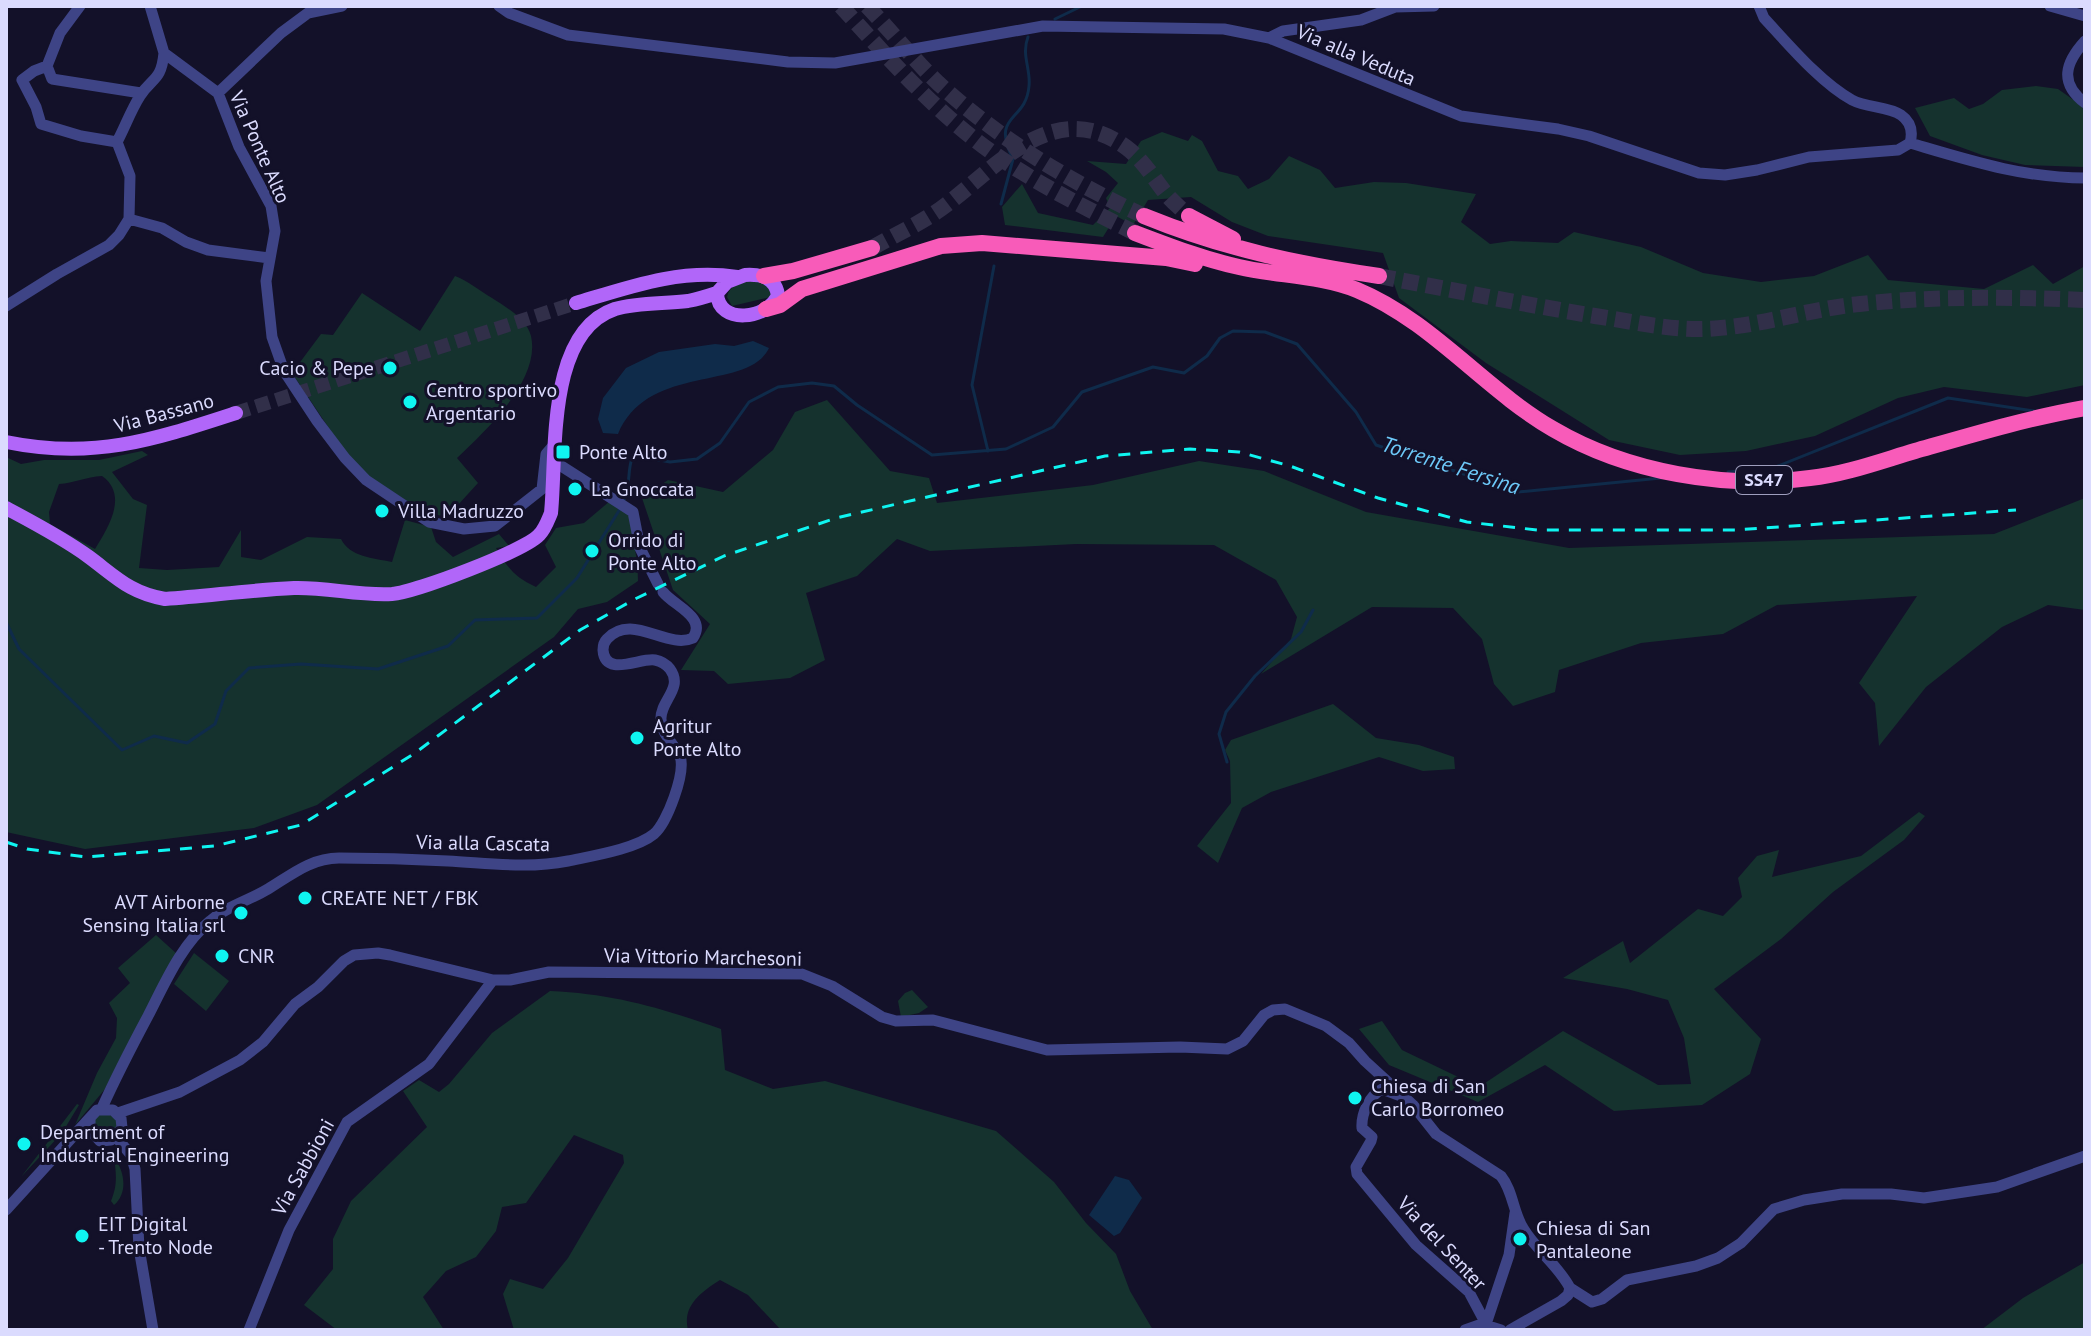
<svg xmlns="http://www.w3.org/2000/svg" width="2091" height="1336" font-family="'PT Sans',sans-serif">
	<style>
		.green { fill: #15322e; fill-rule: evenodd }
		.water { fill: #0f2b4a }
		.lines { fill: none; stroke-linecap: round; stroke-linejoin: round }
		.stream { stroke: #0f2b4a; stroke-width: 3 }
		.major-tunnel { stroke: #312f49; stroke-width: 14; stroke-dasharray: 14 7; stroke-linecap: butt }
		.highway-tunnel { stroke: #312f49; stroke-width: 16; stroke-dasharray: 16 8; stroke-linecap: butt }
		.minor { stroke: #3e4486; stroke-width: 11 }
		.major { stroke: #b166f9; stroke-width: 14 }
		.highway { stroke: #f85bb9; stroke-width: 16 }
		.rail { stroke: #0ff5f1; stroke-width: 3; stroke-dasharray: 12 10; stroke-linecap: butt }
		.poi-dot { fill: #0ff5f1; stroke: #131129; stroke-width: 3 }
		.labels { text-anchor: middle; stroke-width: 6; stroke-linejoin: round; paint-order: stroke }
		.shield { fill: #131129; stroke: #9f9ebe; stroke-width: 2 }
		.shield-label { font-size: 18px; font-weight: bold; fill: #dbdbfe }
		.street-label { font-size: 20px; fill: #dbdbfe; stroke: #131129 }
		.poi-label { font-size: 20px; fill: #dbdbfe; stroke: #131129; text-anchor: start }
		.water-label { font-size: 22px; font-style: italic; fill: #6dc9f9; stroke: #131129 }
	</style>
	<rect width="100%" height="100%" fill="#131129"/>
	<!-- green -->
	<path class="green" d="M2036,86L2058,89L2085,108V167L2025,165L1982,155L1930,136L1915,108L1954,98L1969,109L1983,104L2002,90Z
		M1162,132L1188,141L1192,135L1202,141L1218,171L1238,176L1248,189L1269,179L1289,156L1320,170L1335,188L1374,182L1406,183L1476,194L1461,222L1490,244L1511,241L1558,243L1574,232L1641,247L1703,273L1761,282L1814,276L1868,255L1888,280L1984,289L2033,265L2053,284L2085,266V385L2027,397L1944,387L1898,398L1815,436L1746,451L1680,455L1609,440L1486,363L1399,298L1383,253L1268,236L1232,222L1191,197L1148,200L1133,225L1116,216L1103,237L1005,225L1002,207L1022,184L1038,213L1093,225L1110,208L1106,198L1118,183L1106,172L1087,161L1126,164L1141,141Z
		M455,276C468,281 480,291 492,298C506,307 527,319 531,336C541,380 486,430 457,458L478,483L447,517L424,512L371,478L349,458L292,373L321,334L333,335L362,293L420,331Z
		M748,279L772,286L771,297L732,306L727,297C729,286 738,284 748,279Z
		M827,400L890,471L929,478L937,503L1093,485L1199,461L1264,471L1366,512L1569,548L1994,534L2085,498V610L2048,605L2002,627L1926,687L1879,746L1875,703L1859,683L1917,596L1777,605L1723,634L1641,643L1559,670L1555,692L1513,706L1494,684L1482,639L1453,608L1372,607L1261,674L1291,639L1297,617L1276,580L1214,545L1076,544L930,551L897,539L857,576L806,593L825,660L790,678L728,684L714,671L681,670L710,624L673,590L642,498L668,480L723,492L773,450L795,412Z
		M142,451L148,455L112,472L133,499L147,505L139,568L167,570L219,567L241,530V557L261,560L307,537L341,539C350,557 373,558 392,562L405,520L431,527L436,542L453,557L499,534L509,546L496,548C508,568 514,577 536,587L556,567L545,545L556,528L584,523L610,501L630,514C632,537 638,557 638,581L607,602L578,609L554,637L317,805L254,828L85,849L6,832V457L21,464L44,460H99ZM102,476C129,495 108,528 95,549L50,524L49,512L59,484C74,483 86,477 102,476Z
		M1333,704L1376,738L1419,745L1454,757L1455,769L1423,771L1379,757L1271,792L1242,808L1218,863L1197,846L1231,803L1230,761L1225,750L1231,740Z
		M1919,812L1925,816L1904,840L1833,892L1781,939L1714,989L1761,1039L1750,1074L1702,1105L1614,1111L1545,1065L1478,1102L1389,1065L1359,1029L1382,1021L1402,1050L1479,1087L1563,1031L1658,1085L1691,1084L1684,1038L1668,1000L1627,989L1563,978L1623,941L1630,963L1698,909L1723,916L1742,897L1738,878L1757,856L1779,850L1772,877L1861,856Z
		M156,935L177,954L105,1089L75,1125L97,1073L116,1038L117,1018L109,1003L130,983L118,968Z
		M194,953L229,981L206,1011L174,984Z
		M912,990L928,1007L919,1013L901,1017L898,1001L905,993Z
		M550,991C615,994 661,1008 721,1029L725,1070L773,1089L825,1081L996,1131L1054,1182L1086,1223L1116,1254L1130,1291L1153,1330H781L748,1295L720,1280C701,1292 682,1306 688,1330H514L503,1294L510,1279L543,1289L568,1258L624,1163L623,1155L574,1135L526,1203L502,1207L496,1231L476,1257L446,1271L423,1297L444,1330H337L304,1305L333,1269V1239L351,1201L427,1127L403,1091L419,1080L439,1092L449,1084L492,1033Z
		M77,1104L79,1105L62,1133L21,1177Z
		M106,1112L116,1119L117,1127L113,1134L102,1136L95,1132V1117Z
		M114,1157C125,1172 128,1193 114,1205L111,1201C118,1184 116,1173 114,1157Z
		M2085,1262V1330H1981L2023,1298Z"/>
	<!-- water -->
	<path class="water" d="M753,341L769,348C748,392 648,362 618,434L603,433L598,419L603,398L626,368L659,352L715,344L734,346Z
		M1115,1176L1129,1180L1142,1198L1120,1233L1114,1236L1089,1215Z"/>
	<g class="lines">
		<!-- stream -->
		<path class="stream" d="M1055,19L1082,6
			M1001,204L1013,159C990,113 1026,123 1029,86C1031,69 1021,55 1028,37
			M988,451L972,385L994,266
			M1728,472L1773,468L1948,398L2034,411
			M623,502C632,483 626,473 633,455L670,462L697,459L720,443L749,402L778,387L812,383L834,386L857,405L932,455L1006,449L1053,427L1082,392L1153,367L1184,373L1207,356L1220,338L1233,331L1265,332L1297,344L1356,412L1376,445L1518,492L1661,478
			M6,622L19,649L122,750L154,736L187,743L215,724L226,691L249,668L301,664L378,669L448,646L475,620L537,618L577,578L620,509
			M1227,762L1219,734L1226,712L1255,676L1301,632L1313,610"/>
		<!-- major-tunnel -->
		<path class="major-tunnel" d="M236,413L576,303"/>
		<!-- highway-tunnel -->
		<path class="highway-tunnel" d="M841,6C892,62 942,120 1006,162C1047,189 1092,211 1135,233
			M867,6C891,31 913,59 938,83C1000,140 1069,181 1144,216
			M872,248C896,234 924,222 946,205C999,165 1055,95 1127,148C1144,161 1154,179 1167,195C1173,202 1181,209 1189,216
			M1379,276C1451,290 1523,304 1595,316C1629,321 1663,329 1698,329C1753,329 1806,309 1860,304C1934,296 2010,297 2085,300"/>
		<!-- minor -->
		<path class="minor" d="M80,6L60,33L47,66L34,71L22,80L36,107L41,124L81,136L117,142
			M150,6L164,53L218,93L239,147L271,206L275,231L266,281L272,337L284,371L317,421L345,458L366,480L429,522L464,529L495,526L542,489L546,454L552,447L556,448
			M499,6L509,13L568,35L788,62L835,63L1043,26L1224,29L1269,38L1461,116L1558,129L1589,136L1699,173L1725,175L1757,170L1809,157L1898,150L1910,143
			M1759,6L1764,18C1789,45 1821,83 1852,100C1867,108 1888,106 1901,115C1911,122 1913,132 1910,143
			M2050,6L2085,16
			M1269,38L1283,31L1361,20L1395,7L1434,6
			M2085,41C2065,63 2059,83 2085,103
			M47,66L52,79L141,93
			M218,93L281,33L308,13L342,6
			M1910,143C1968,160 2023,178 2085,178
			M129,219L162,228L186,242L208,250L269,258
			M6,306L57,274L109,245L119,235L129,219L130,176L117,142C125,127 131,110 140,96C152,77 161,82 164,53
			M555,462L633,512L640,548L658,584
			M1401,1096L1382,1089C1369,1096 1361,1114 1362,1128L1372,1137L1371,1141L1356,1167L1357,1174L1416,1245L1469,1292L1486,1324
			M102,1108C116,1077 132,1046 148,1016C165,983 181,945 210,921C227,906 250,900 268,889C291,875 311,858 339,858C375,858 412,859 448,861C488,863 528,869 568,861C591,856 636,849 654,834C667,823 686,773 680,756C674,744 661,734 661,719C660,701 684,688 670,669C666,664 660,661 655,660C641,657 605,678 603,650C603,646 604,642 607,639C632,612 667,650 693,638C707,617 674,606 663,592
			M118,1113L180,1092L240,1060L263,1042L295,1004L318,987L344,961L354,955L378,953L390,955L493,980H510L549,972L802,974L832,986L882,1017L896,1021L933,1020L1047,1050L1180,1047L1227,1049L1243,1041L1264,1015L1273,1010L1285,1009L1326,1026L1349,1043L1365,1061L1413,1105L1436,1134L1501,1176C1513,1191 1513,1212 1523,1228C1536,1250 1558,1265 1570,1288
			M116,1137L131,1155L135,1169L139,1248L153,1330
			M6,1210L97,1110H113L121,1118L122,1128L111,1140L100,1141L90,1130V1118
			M1570,1288L1592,1302L1602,1299L1627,1280L1696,1266L1718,1258L1741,1243L1774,1209L1804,1200L1842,1194H1891L1924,1198L1997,1187L2085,1156
			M1486,1324L1509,1255L1515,1213
			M249,1330L289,1230L347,1122L429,1064L493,980
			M1465,1330L1482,1324L1501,1330
			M1510,1330L1561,1301L1568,1295L1570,1288"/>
		<!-- major -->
		<path class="major" d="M745,275C761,274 775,277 778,295C769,319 718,326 717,293L727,282Z
			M576,303C629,287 681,268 737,277
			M6,442C94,460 153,440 236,413
			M6,508C34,523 63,538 89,557C116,577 130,593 165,599C208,596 251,590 294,588C327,587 359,596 392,594C416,592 524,551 539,535C545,529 548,520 551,513C557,454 546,332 615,309C638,302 664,304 688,301C698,299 708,296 717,293"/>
		<!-- highway -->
		<path class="highway" d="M1144,216C1222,248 1297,264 1379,276
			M1189,216L1233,239
			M1135,233C1169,246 1203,259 1239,267C1278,276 1319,275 1357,290C1432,321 1484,389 1553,429C1628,473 1725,489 1810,478C1846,474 1881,461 1915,451C1971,435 2028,418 2085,408
			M764,276L793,271L872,248
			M766,309L780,305L802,289L941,246L982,243L1166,258L1195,264"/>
		<!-- rail -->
		<path class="rail" d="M6,842L27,849L86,857L215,846L301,825L415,753L580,630L635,599L724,556L836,518L1105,456L1190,449L1239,452L1290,466L1378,498L1467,522L1537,530H1736L2016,510"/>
	</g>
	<!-- markers -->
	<g class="poi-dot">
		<circle cx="390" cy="368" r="8"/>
		<circle cx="410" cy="402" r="8"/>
		<rect x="555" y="444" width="16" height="16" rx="4"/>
		<circle cx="575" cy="489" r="8"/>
		<circle cx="382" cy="511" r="8"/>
		<circle cx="592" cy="551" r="8"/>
		<circle cx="637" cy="738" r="8"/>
		<circle cx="305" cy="898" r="8"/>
		<circle cx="241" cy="913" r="8"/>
		<circle cx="222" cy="956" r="8"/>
		<circle cx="1355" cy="1098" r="8"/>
		<circle cx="24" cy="1144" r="8"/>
		<circle cx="82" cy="1236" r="8"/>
		<circle cx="1520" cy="1239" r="8"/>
	</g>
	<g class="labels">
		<!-- shield labels -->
		<rect class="shield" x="1736" y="466" width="56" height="28" rx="6"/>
		<g class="shield-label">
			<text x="1764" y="486">SS47</text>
		</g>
		<!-- street labels -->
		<g class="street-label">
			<text transform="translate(1356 55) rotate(23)" y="7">Via alla Veduta</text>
			<text transform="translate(260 147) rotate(66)" y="7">Via Ponte Alto</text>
			<text transform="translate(164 413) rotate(-15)" y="7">Via Bassano</text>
			<text transform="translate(483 843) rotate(1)" y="7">Via alla Cascata</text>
			<text transform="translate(703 957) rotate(1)" y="7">Via Vittorio Marchesoni</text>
			<text transform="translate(303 1167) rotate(-61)" y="7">Via Sabbioni</text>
			<text transform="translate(1442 1243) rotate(47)" y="7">Via del Senter</text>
		</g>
		<!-- poi labels -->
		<g class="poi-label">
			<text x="374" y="375" text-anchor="end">Cacio &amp; Pepe</text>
			<text x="426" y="397">Centro sportivo<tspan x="426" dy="23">Argentario</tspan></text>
			<text x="579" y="459">Ponte Alto</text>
			<text x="591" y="496">La Gnoccata</text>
			<text x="398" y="518">Villa Madruzzo</text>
			<text x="608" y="547">Orrido di<tspan x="608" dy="23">Ponte Alto</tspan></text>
			<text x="653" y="733">Agritur<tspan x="653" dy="23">Ponte Alto</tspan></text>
			<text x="321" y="905">CREATE NET / FBK</text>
			<text x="225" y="909" text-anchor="end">AVT Airborne<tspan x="225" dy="23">Sensing Italia srl</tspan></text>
			<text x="238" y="963">CNR</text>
			<text x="1371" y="1093">Chiesa di San<tspan x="1371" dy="23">Carlo Borromeo</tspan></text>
			<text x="40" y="1139">Department of<tspan x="40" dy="23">Industrial Engineering</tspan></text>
			<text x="98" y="1231">EIT Digital<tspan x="98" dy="23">- Trento Node</tspan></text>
			<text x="1536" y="1235">Chiesa di San<tspan x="1536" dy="23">Pantaleone</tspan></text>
		</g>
		<!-- water labels -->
		<g class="water-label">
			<text transform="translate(1451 465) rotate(18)" y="8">Torrente Fersina</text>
		</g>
	</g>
	<!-- border -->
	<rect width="2091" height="1336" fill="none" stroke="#dbdbfe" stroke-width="16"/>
</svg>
